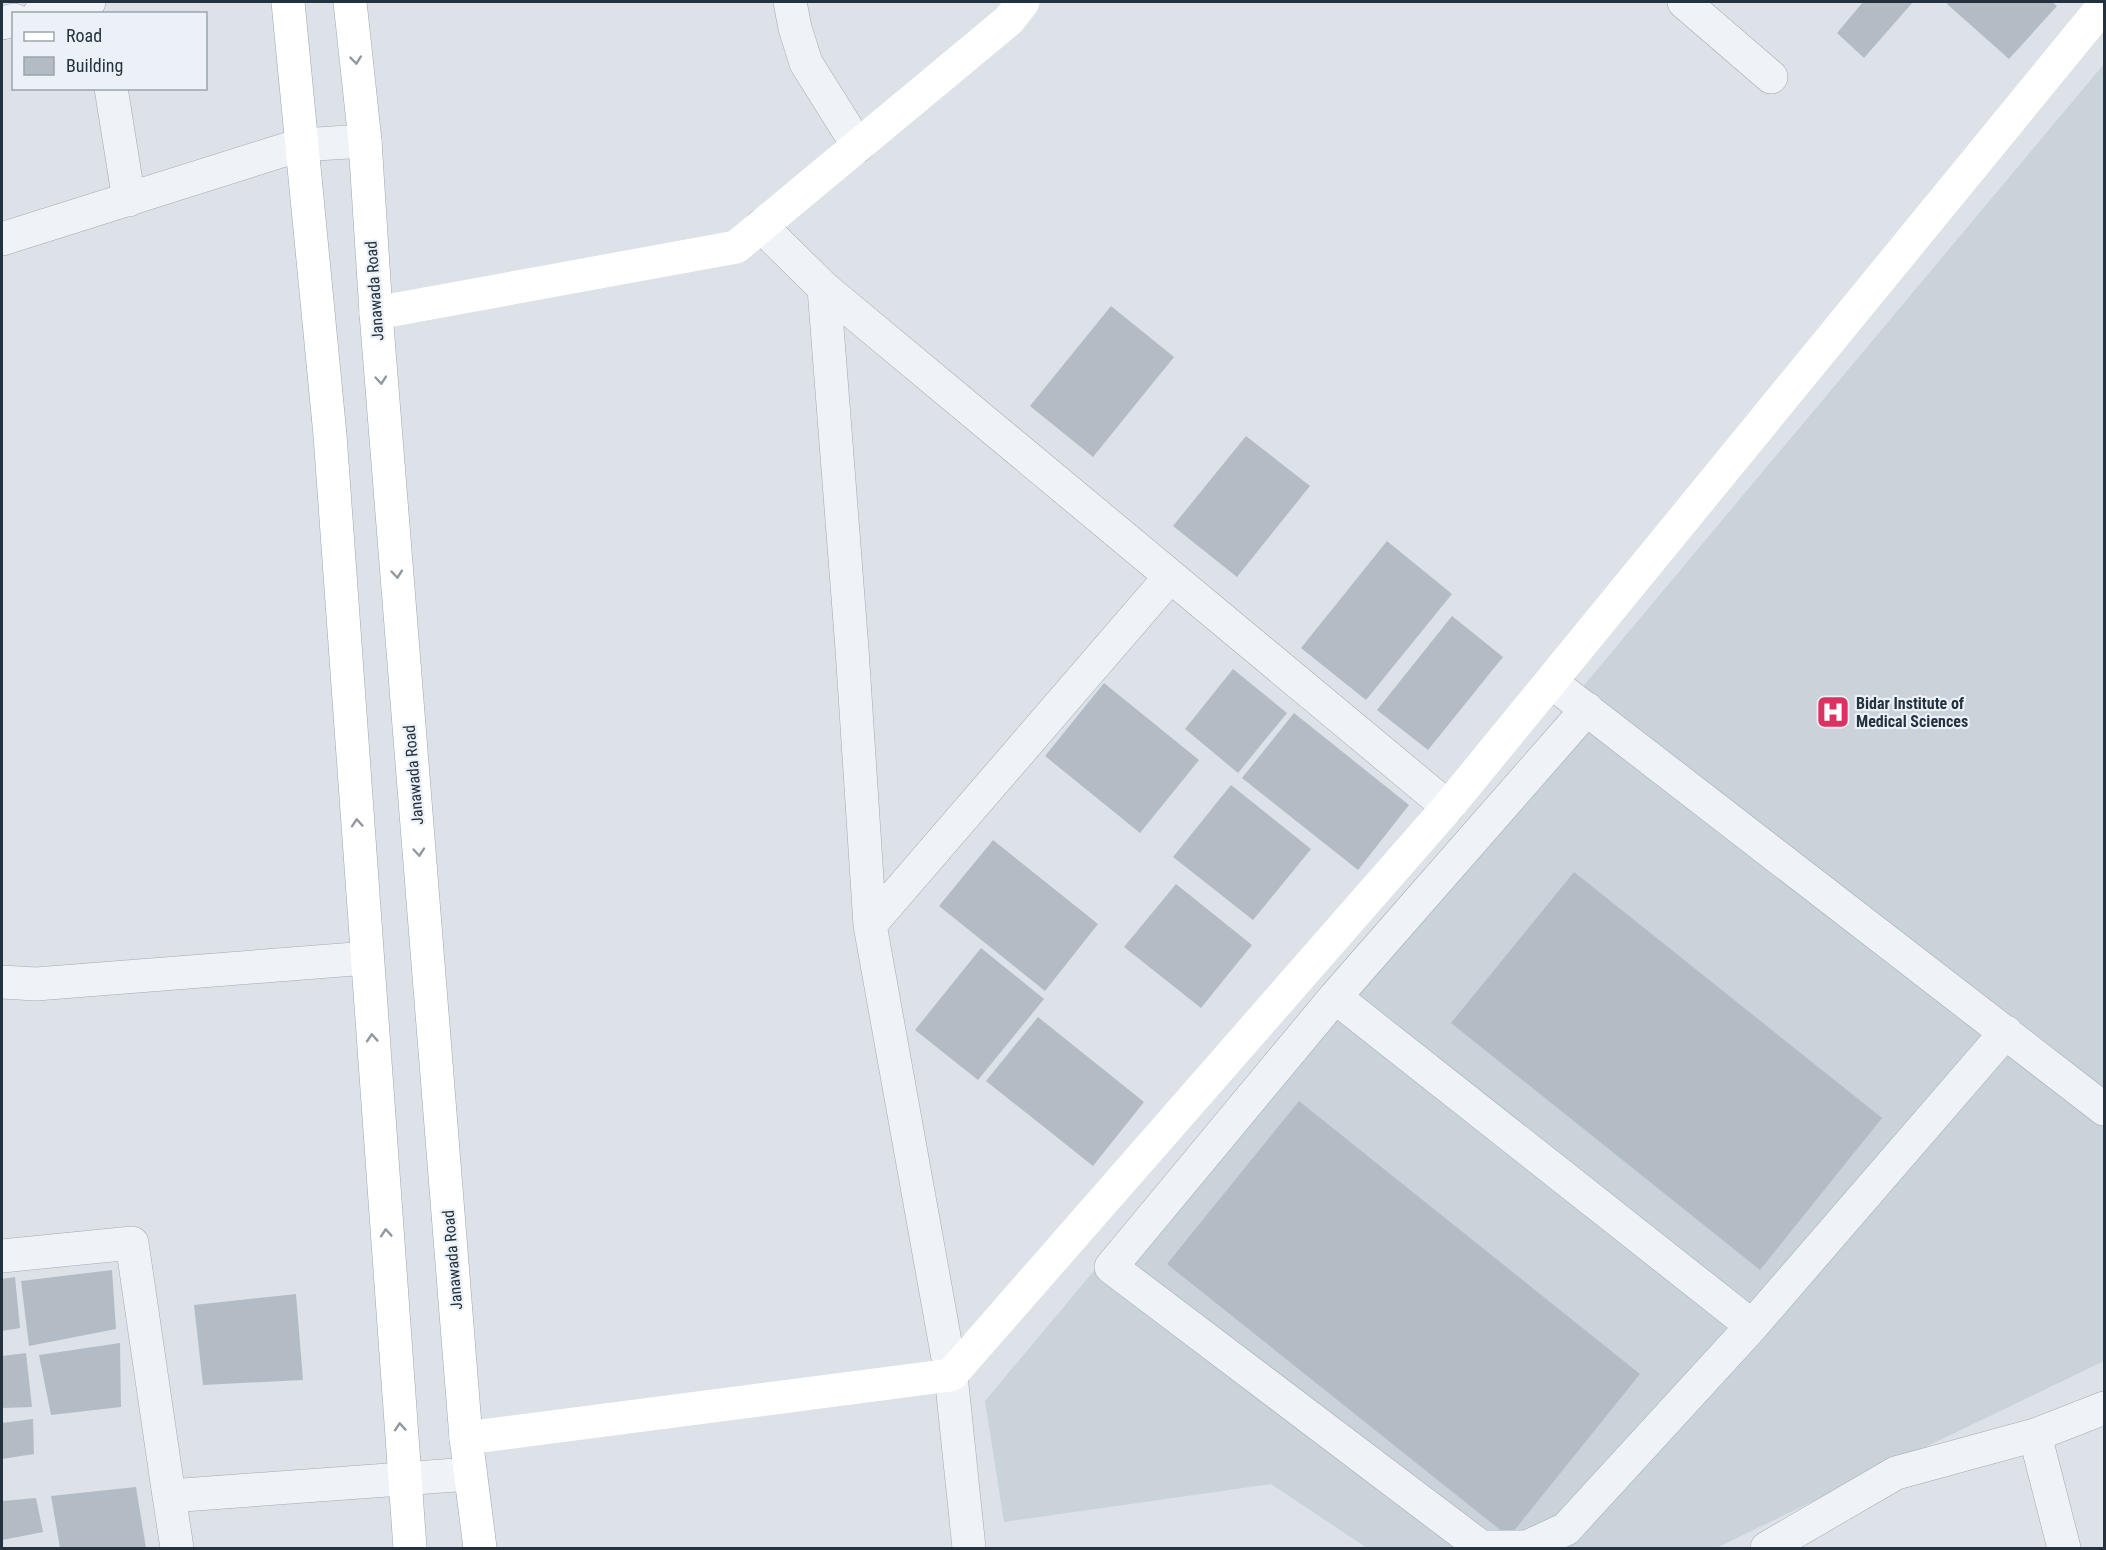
<svg xmlns="http://www.w3.org/2000/svg" width="2106" height="1550" font-family="'Roboto Condensed',sans-serif">
	<style>
		.built { fill: #cad2da }
		.building { fill: #b3bcc5 }
		.lines { fill: none; stroke-linecap: round; stroke-linejoin: round }
		.street-casing { stroke: #a1aab2; stroke-width: 34 }
		.primary-casing { stroke: #9aa8b5; stroke-width: 34 }
		.street { stroke: #eff2f6; stroke-width: 33 }
		.secondary { stroke: #fff; stroke-width: 33 }
		.primary { stroke: #fff; stroke-width: 33 }
		.oneway { stroke: #9298a0 }
		.labels { text-anchor: middle; stroke-width: 4.5; stroke-linejoin: round; paint-order: stroke }
		.street-label { font-size: 16px; fill: #243240; stroke: #ebf1f6 }
		.poi-label { font-size: 16px; font-weight: bold; fill: #243240; stroke: #ebf1f6; text-anchor: start }
	</style>
	<rect width="100%" height="100%" fill="#dce2e8"/>
	<!-- built -->
	<path class="built" d="M2104,64V1361L1716,1548H1367L1271,1484L1004,1522L985,1401Z"/>
	<!-- building -->
	<path class="building" d="M1863,2H1913L1864,58L1837,33Z
		M1948,2H2052L2057,6L2009,59L1947,4Z
		M1111,306L1174,357L1093,457L1030,406Z
		M1246,436L1310,486L1237,577L1173,526Z
		M1387,541L1452,594L1366,700L1301,648Z
		M1452,616L1503,657L1428,750L1377,710Z
		M1233,669L1287,713L1238,773L1185,729Z
		M1104,683L1199,760L1140,833L1045,756Z
		M1294,713L1409,805L1358,870L1242,778Z
		M1231,785L1311,849L1253,920L1173,857Z
		M993,840L1098,924L1045,991L939,906Z
		M1574,872L1882,1118L1760,1270L1451,1023Z
		M1176,884L1252,945L1201,1008L1124,947Z
		M981,948L1044,999L978,1080L915,1030Z
		M1038,1017L1144,1102L1093,1166L986,1081Z
		M1299,1101L1640,1374L1509,1537L1167,1264Z
		M112,1270L116,1329L29,1346L21,1281Z
		M15,1277L20,1328L2,1331V1279Z
		M296,1294L303,1380L203,1385L194,1305Z
		M120,1343L121,1407L51,1415L39,1355Z
		M26,1353L32,1407L2,1408V1356Z
		M33,1419L34,1454L2,1459V1423Z
		M136,1487L146,1548H60L51,1496Z
		M36,1498L43,1532L2,1540V1501Z"/>
	<g class="lines">
		<!-- street casing -->
		<g class="street-casing">
			<path id="street" d="M790,2L795,28L806,63L858,146
				M1684,2L1771,77
				M39,14L89,2
				M2,23L14,20
				M111,88L129,200
				M761,226L824,288L1448,807
				M2,239L300,145L365,141
				M824,288L852,649L870,925L951,1375L969,1548
				M1551,682L2104,1109
				M870,925L1170,577
				M2,982L36,984L367,958
				M1335,997L1587,709
				M2,1256L132,1243L169,1496L470,1474
				M1752,1326L1335,997L1111,1267L1481,1547H1527L1566,1529L1752,1326L2006,1032
				M2035,1435L2064,1548
				M169,1496L177,1548
				M1767,1548L1896,1473L2035,1435L2104,1408"/>
		</g>
		<!-- primary casing -->
		<g class="primary-casing">
			<path id="primary" d="M288,2L330,435L410,1548
				M350,2L365,141L376,313L466,1438L480,1548"/>
		</g>
		<!-- street -->
		<use href="#street" class="street"/>
		<!-- secondary -->
		<path class="secondary" d="M376,313L736,247L1009,20L1023,2
			M466,1438L951,1375L1448,807L2104,5"/>
		<!-- primary -->
		<use href="#primary" class="primary"/>
	</g>
	<!-- one-way arrows -->
	<defs><path id="oneway-chevron" d="M-2-3.5L2.5 0L-2 3.5" fill="none" stroke-width="1.6" stroke-linecap="round" stroke-linejoin="round" transform="scale(1.5)"/></defs>
	<g class="oneway">
		<use href="#oneway-chevron" transform="translate(356 60) rotate(84)"/>
		<use href="#oneway-chevron" transform="translate(381 380) rotate(85)"/>
		<use href="#oneway-chevron" transform="translate(397 574) rotate(85)"/>
		<use href="#oneway-chevron" transform="translate(357 823) rotate(-94)"/>
		<use href="#oneway-chevron" transform="translate(419 852) rotate(85)"/>
		<use href="#oneway-chevron" transform="translate(372 1038) rotate(-94)"/>
		<use href="#oneway-chevron" transform="translate(386 1233) rotate(-94)"/>
		<use href="#oneway-chevron" transform="translate(400 1427) rotate(-94)"/>
	</g>
	<!-- icons -->
	<defs>
		<g id="hospital-square" transform="scale(1.725)"><rect x="-9" y="-9" width="18" height="18" rx="4" fill="#dc3261" stroke="#ebf1f6"/><path d="M-5-5h3v3.5h4V-5h3V5h-3V1.5h-4V5h-3Z" fill="#fff"/></g>
	</defs>
	<g fill-rule="evenodd">
		<use href="#hospital-square" x="1833" y="712"/>
	</g>
	<g class="labels">
		<!-- street labels -->
		<g class="street-label">
			<text transform="translate(374 291) rotate(-94)" y="6">Janawada Road</text>
			<text transform="translate(413 775) rotate(-95)" y="6">Janawada Road</text>
			<text transform="translate(452 1260) rotate(-95)" y="6">Janawada Road</text>
		</g>
		<!-- poi labels -->
		<g class="poi-label">
			<text x="1856" y="709">Bidar Institute of<tspan x="1856" dy="18">Medical Sciences</tspan></text>
		</g>
	</g>
	<!-- border -->
	<rect width="2106" height="1550" fill="none" stroke="#243240" stroke-width="6"/>
	<!-- legend -->
	<rect x="12" y="12" width="195" height="78" fill="#ebf1f6" stroke="#9ba5ad" stroke-width="1.5"/>
	<rect x="24" y="32" width="30" height="9" fill="#ffffff" stroke="#9ba5ad" stroke-width="1.5"/>
	<text x="66" y="42" font-size="18" fill="#243240">Road</text>
	<rect x="24" y="57" width="30" height="18" fill="#b3bcc5" stroke="#9ba5ad" stroke-width="1.5"/>
	<text x="66" y="72" font-size="18" fill="#243240">Building</text>
</svg>
